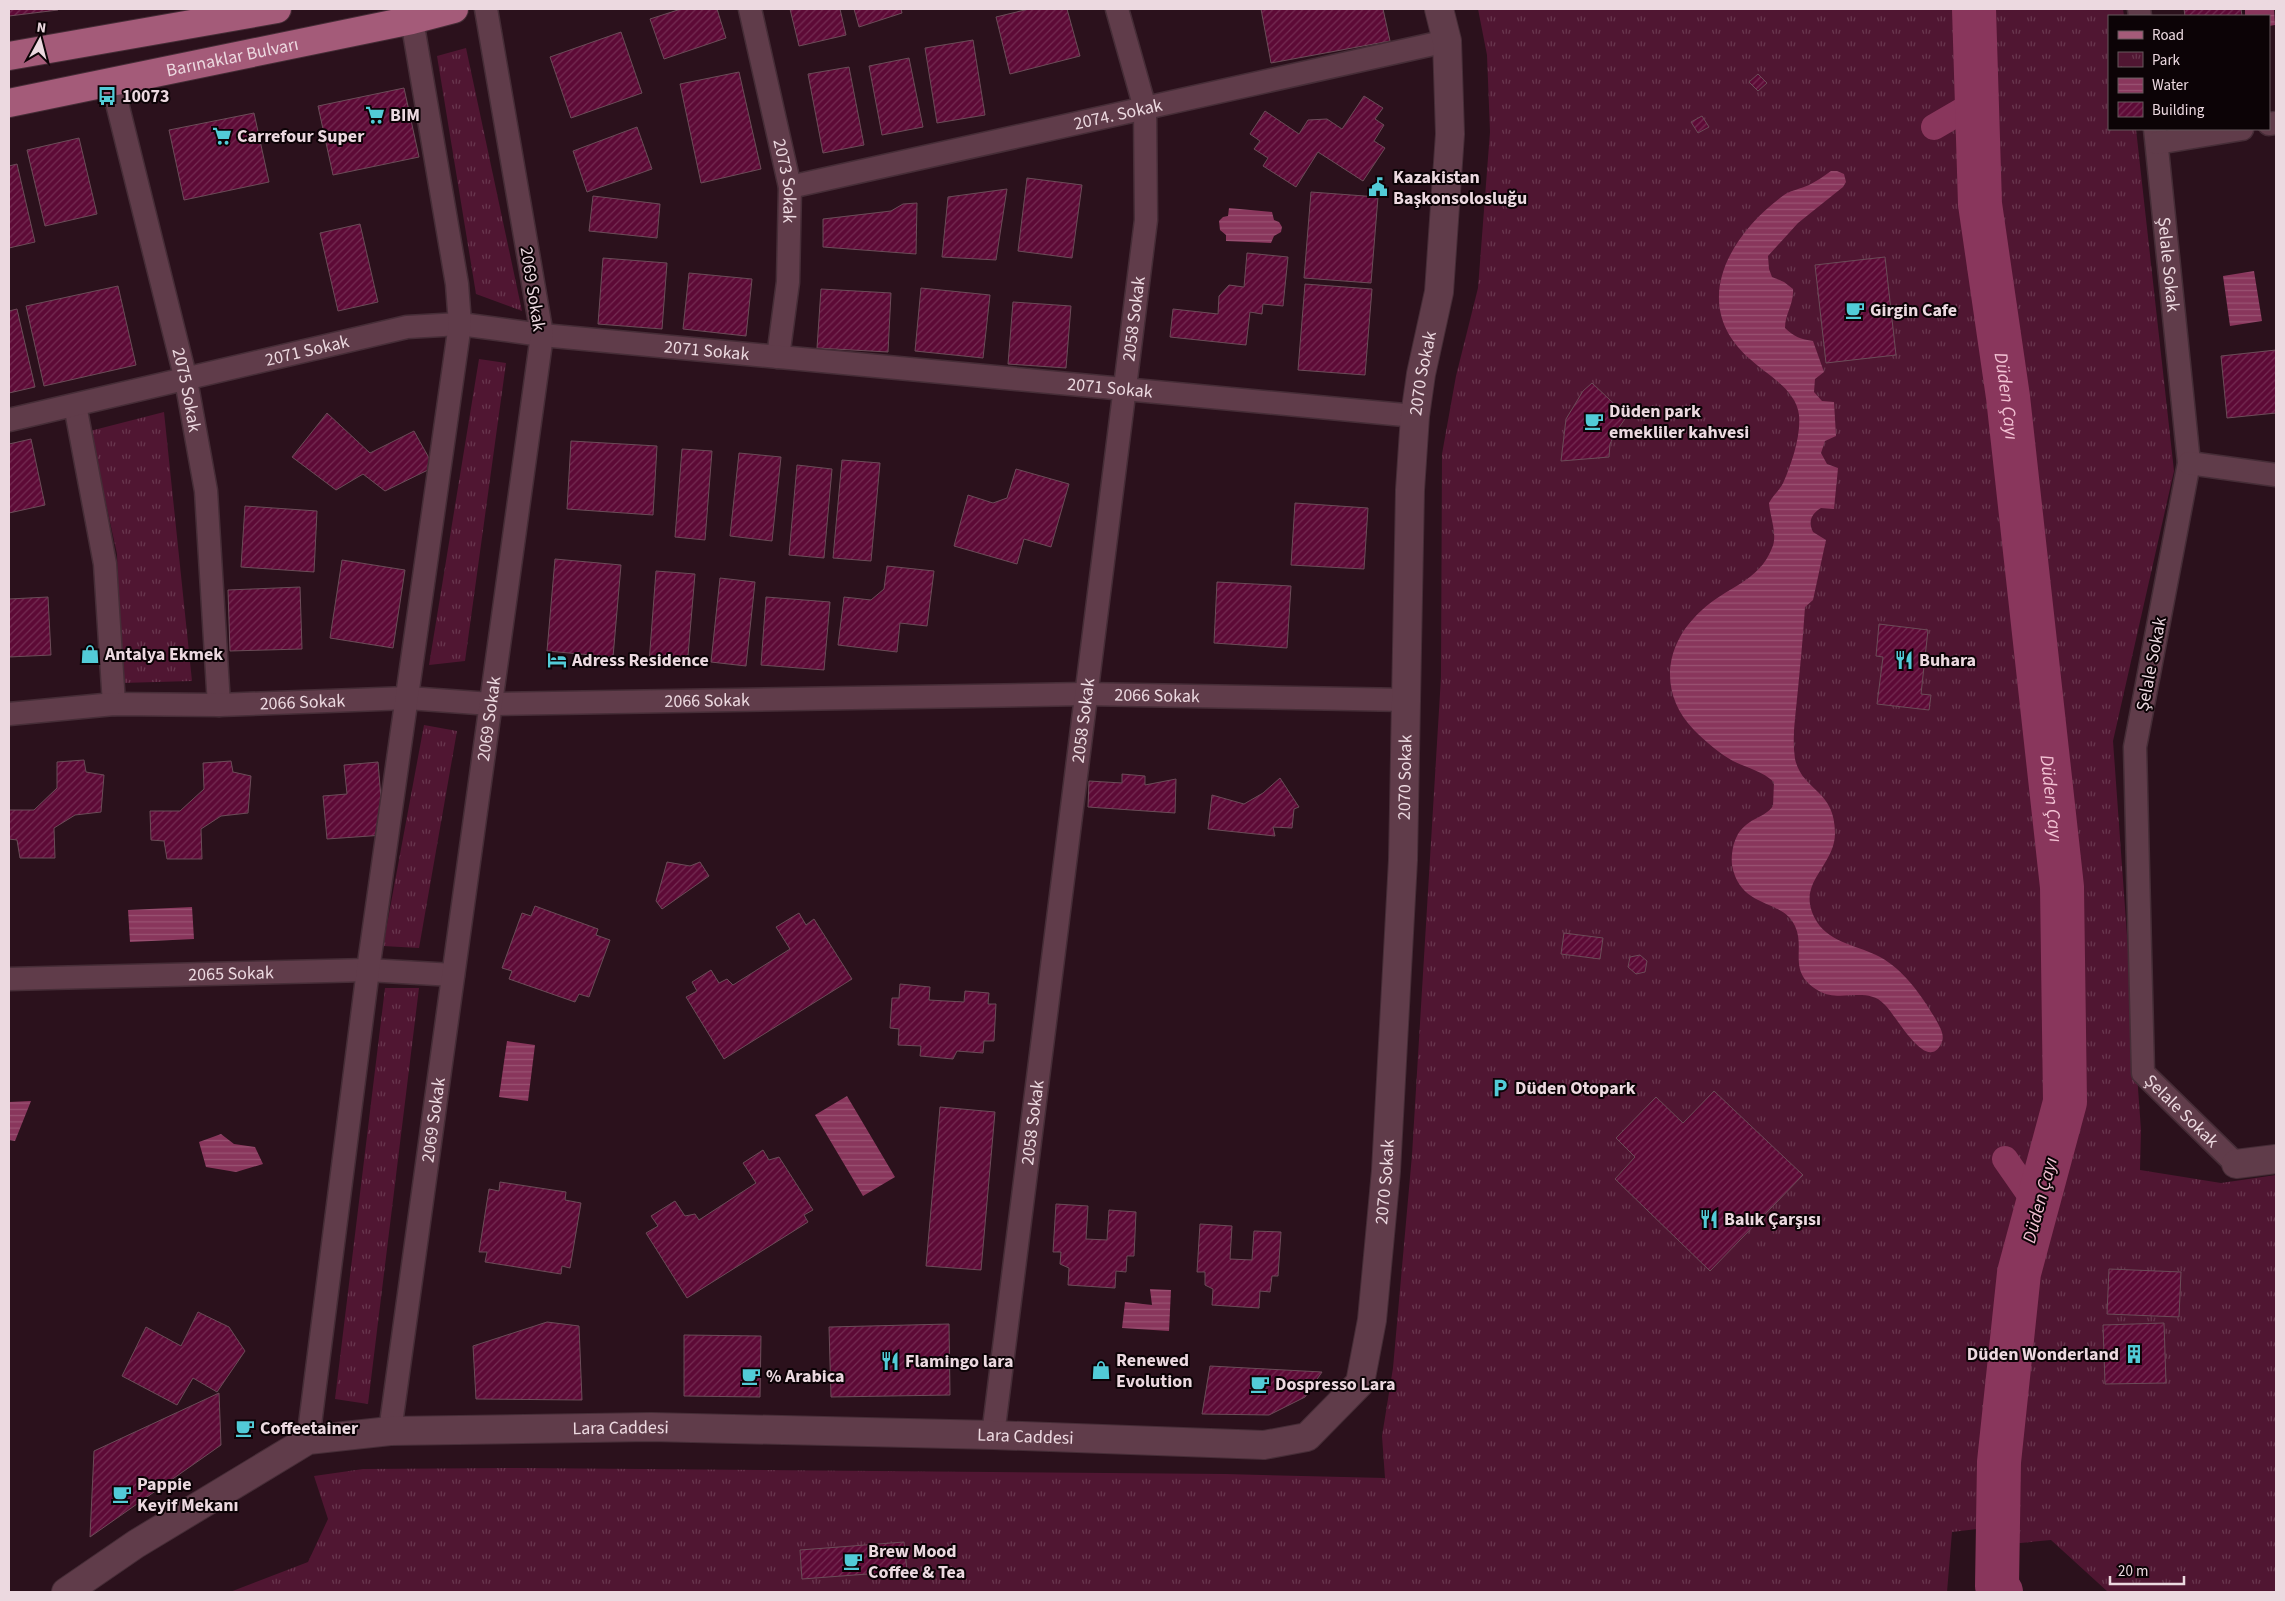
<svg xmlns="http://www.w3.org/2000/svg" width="2285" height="1601" font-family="'Source Sans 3',sans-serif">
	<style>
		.park { fill: url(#park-tufts) }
		.water { fill: url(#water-rules) }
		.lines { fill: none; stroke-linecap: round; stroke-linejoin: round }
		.canal { stroke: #89365c; stroke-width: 26 }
		.river { stroke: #89365c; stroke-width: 44 }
		.building { fill: url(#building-hatch); stroke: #6b4c58 }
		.minor-casing { stroke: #462d37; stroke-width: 25 }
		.tertiary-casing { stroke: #462d37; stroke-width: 30 }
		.primary-casing { stroke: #462d37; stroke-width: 30 }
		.minor { stroke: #603c4a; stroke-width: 22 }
		.tertiary { stroke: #603c4a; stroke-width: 28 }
		.primary { stroke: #a45b79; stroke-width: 28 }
		.labels { text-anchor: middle; stroke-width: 4; stroke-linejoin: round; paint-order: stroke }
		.street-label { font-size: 18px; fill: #ecd9e0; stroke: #0c0306 }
		.poi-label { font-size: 18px; font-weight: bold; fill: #ecd9e0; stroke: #0c0306; text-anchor: start }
		.water-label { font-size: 19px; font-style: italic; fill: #f2c1d3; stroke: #0c0306 }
	</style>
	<defs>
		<pattern id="park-tufts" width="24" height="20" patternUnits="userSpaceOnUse" patternTransform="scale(1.25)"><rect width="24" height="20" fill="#501632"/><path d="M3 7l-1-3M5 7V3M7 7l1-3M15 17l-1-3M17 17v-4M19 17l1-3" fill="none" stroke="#69374f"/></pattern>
		<pattern id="water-rules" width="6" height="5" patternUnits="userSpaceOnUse" patternTransform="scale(1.25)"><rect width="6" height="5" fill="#89365c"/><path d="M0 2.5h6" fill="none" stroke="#9a5273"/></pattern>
		<pattern id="building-hatch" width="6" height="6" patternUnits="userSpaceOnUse" patternTransform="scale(1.25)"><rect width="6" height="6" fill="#5d0a36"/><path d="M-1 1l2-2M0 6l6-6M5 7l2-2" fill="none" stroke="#742d53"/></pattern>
	</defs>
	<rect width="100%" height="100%" fill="#2b111c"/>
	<!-- park -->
	<path class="park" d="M1478,9H2123L2124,16H2109V129H2136L2174,471L2113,741L2141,1130L2140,1170L2221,1183L2276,1175V1592H2108L2051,1540L1999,1545L1977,1529L1952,1532L1947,1592H230L308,1562L328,1519L314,1476L363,1469L521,1468L1225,1474L1385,1478L1382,1436L1393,1368L1412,1155L1441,677L1442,454L1456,376L1478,288L1490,132L1487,55Z
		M466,48L522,311L476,294L437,56Z
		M479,359L506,363L465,661L429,665Z
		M164,412L192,681L121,683L117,554L90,431Z
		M424,725L457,731L419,948L383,946Z
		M385,988H419L368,1404L335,1399Z"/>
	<!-- water -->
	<path class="water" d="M2245,9H2274L2275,25L2269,26V16H2245Z
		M1831,171H1837L1844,174L1846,182L1843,187L1798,223L1768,256L1769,269L1772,277L1784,282L1793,289C1794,304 1785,314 1785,328C1794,337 1801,339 1813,341L1824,372L1815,379L1814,392L1822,401L1834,402L1836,436L1825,441L1821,453L1827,464L1838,468L1834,509L1821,508C1811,514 1808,522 1813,532L1826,540L1813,600L1805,607C1803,638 1800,668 1797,699C1795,719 1792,739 1795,759C1802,791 1835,789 1835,833C1835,868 1793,883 1817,922C1830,943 1860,946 1880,957C1904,970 1921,995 1935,1018C1939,1026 1946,1035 1941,1044C1926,1074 1895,1013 1884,1004C1867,986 1839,1003 1819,991C1786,972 1806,950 1795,926C1783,898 1740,910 1732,865C1731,855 1733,843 1738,834C1749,817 1765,818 1773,806L1774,782C1762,771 1747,768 1733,761C1720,754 1705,741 1694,730C1658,693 1664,644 1702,610C1726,587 1759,582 1772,548C1778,535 1770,517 1769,503C1773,495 1781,489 1784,481C1792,462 1801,436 1799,415C1796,389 1767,375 1750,359C1688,305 1729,235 1784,195C1791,190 1801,189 1809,185C1817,181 1824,176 1831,171Z
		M1229,208L1272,212L1274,220L1279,222L1282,227L1281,232L1274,236L1271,243L1226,241V235L1220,230L1219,221L1223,217L1228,216Z
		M2254,271L2262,321L2230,326L2223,276Z
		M192,907L194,939L130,942L128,910Z
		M507,1041L535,1045L528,1101L499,1097Z
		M847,1096L895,1177L863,1196L815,1115Z
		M31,1101L15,1141L9,1140V1102Z
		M221,1134L234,1144L255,1147L263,1164L236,1172L206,1167L199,1142Z
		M1150,1289L1171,1290L1169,1331L1122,1328L1125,1302L1152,1305Z"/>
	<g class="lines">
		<!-- canal -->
		<path class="canal" d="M1934,127L1977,102
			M2005,1159L2037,1205"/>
		<!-- river -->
		<path class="river" id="s1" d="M1974,9L1980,204L2008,397L2062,887L2065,1102L2019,1273L1999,1462L1997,1586L2001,1592"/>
	</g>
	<!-- building -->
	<path class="building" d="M9,9H58V10L9,16Z
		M681,9H717L726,38L664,59L650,19Z
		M790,9H840L846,35L799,46Z
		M854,9H901L902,13L859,27Z
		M1029,9H1067L1080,56L1010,74L996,17Z
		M1261,9H1383L1390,41L1271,63Z
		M2184,9H2241L2242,16H2185Z
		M621,32L642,93L571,118L550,57Z
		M973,40L985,115L937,123L925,48Z
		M909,58L923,127L882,135L869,66Z
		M849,67L864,145L823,153L808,74Z
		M739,72L761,169L701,183L680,84Z
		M1758,74L1767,83L1758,91L1749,82Z
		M404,88L419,157L333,175L318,106Z
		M1364,96L1383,108L1375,119L1384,125L1374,141L1385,148L1363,181L1318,152L1296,187L1263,166L1268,158L1254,149L1260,141L1250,134L1265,111L1299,134L1308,120L1327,119L1342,129Z
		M254,113L269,182L184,200L169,130Z
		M1702,116L1709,127L1698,133L1691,122Z
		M637,127L652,169L587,192L573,151Z
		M79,138L97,214L45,226L27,150Z
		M17,164L35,242L9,248V166Z
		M1027,178L1082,185L1072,258L1018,251Z
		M1007,189L996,260L942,257L948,197Z
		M1311,192L1378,197L1371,283L1304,278Z
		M593,196L660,204L657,238L589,231Z
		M917,203L916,254L823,247V219L891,211L903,204Z
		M360,224L378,302L338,311L320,233Z
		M1247,253L1288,257L1283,306L1263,304L1262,314L1250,312L1246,345L1170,337L1173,309L1218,314L1219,296L1229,285L1244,287Z
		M1885,257L1896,355L1826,363L1815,265Z
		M603,258L667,263L662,329L598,324Z
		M689,273L752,279L746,336L683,329Z
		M1305,284L1372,289L1365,375L1298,370Z
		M118,286L136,365L44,386L26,306Z
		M921,288L990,295L983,358L915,351Z
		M821,289L891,293L888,352L817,348Z
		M1013,302L1071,306L1066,368L1008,364Z
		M17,309L35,387L9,393V311Z
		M2276,350V413L2227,418L2221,356Z
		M1592,383L1627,416L1615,433L1610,444L1609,457L1561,461L1566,419L1583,391Z
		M327,413L370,453L414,431L434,467L385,491L363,474L336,490L292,457Z
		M31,439L45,505L9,513V444Z
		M571,441L657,446L653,515L567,509Z
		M682,449L712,451L705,540L675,537Z
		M739,453L781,457L772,541L730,536Z
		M842,460L880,463L871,561L833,558Z
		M797,465L832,469L824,558L789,555Z
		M1016,469L1069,484L1051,547L1024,539L1017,564L954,546L968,495L993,503L1007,498Z
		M1295,503L1368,508L1364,569L1291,565Z
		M245,506L317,511L314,572L241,567Z
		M555,559L621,565L613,657L547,651Z
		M342,560L405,570L393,648L330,638Z
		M887,566L934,571L927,626L900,623L897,652L838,645L844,597L871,600L884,589Z
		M656,571L695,574L687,667L649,663Z
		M720,578L755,582L746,666L711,662Z
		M1217,582L1291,586L1287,648L1214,643Z
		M300,587L302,649L230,651L228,590Z
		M48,597L51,655L9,657V599Z
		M766,597L830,602L824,670L761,665Z
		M1879,624L1928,630L1921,694L1931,695L1929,710L1877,704L1883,657L1876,656Z
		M84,760L86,772L104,775L101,812L75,815L54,828L55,858H20L17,840L9,839V810H34L57,788V762Z
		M231,761L233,772L251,776L248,813L221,816L201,829L202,859H167L164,841L151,840L150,811H180L204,789L203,763Z
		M378,762L384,835L327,839L323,796L347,794L344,765Z
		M1122,774L1145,776V785L1176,779L1175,813L1088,807L1089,781L1122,783Z
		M1280,778L1299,807L1294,809L1292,828L1273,827L1275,836L1208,829L1212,795L1244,804L1263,793Z
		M667,862L690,866L700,862L709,876L662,909L656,901Z
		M535,906L598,929L596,935L610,940L589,997L579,994L575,1002L509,979L512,971L502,968L522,913L531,916Z
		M799,913L806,925L814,919L852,979L724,1059L686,997L697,991L692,982L711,970L719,983L727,979L733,985L790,949L776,927Z
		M1564,933L1603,938L1600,959L1561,954Z
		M1640,955L1647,961L1645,972L1636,974L1628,967L1630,957Z
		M900,984L930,987L929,1000L964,1002L965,991L989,993L988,1004H996L994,1041H984L983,1053L957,1051L953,1059L920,1056L921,1046L898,1045L899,1029L890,1028L892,998H899Z
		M1714,1091L1803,1175L1710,1271L1615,1179L1635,1157L1616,1138L1656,1097L1683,1123Z
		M940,1107L995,1112L981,1270L926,1266Z
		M763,1150L769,1160L779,1157L813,1210L804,1215L808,1222L687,1298L646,1233L658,1226L651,1216L675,1201L685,1216L695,1214L699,1220L756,1183L743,1163Z
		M500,1182L566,1192L565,1200L581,1203L570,1268L562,1266L561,1274L485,1262L487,1252H479L489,1189L499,1191Z
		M1056,1204L1088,1206L1086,1239L1107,1240L1109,1210L1136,1212L1134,1256H1127L1126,1272L1116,1271L1115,1288L1068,1285L1069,1268L1060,1264L1061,1252H1053Z
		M1200,1224L1232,1226L1230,1259L1252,1260L1254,1231L1281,1232L1278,1276H1272L1270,1292L1260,1291L1259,1308L1212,1305L1213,1289L1205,1285V1272H1197Z
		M2109,1269L2181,1272L2179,1317L2107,1314Z
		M198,1312L229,1327L245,1351L217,1392L193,1378L177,1405L122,1376L146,1327L181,1346Z
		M547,1322L579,1326L582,1400L476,1399L473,1346Z
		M2164,1323L2166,1383L2105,1384L2103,1325Z
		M949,1324L950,1395L831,1397L829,1327Z
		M684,1335L761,1336L760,1397L684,1396Z
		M1210,1366L1322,1372L1305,1397L1269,1415L1202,1414Z
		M219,1393L221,1445L90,1537L94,1451Z
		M904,1542L907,1571L802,1579L800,1550Z"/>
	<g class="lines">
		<!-- minor casing -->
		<g class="minor-casing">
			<g id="minor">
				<path id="s2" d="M750,9L790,187L788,282L778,357"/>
				<path d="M2139,9L2140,16"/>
				<path id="s3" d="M112,83L186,380L206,491L219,705"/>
				<path d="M2269,124L2276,123"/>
				<path id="s4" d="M2155,129L2189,463L2135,747L2143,1073L2236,1164"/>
				<path d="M2157,143L2242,129"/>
				<path id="s5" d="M790,187L1447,41"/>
				<path d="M75,405L105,564L114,704"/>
				<path id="s6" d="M9,420L407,327L460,324L542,335L1415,416"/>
				<path d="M2189,463L2276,475"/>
				<path id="s7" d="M9,714L114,704L219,705L408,698L491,704L1085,694L1407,700"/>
				<path id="s8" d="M9,979L368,970L453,975"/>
				<path id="s9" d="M390,1431L542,335L486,9"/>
				<path id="s10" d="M993,1435L1146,220L1145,108L1117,9"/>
				<path d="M308,1440L368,970L460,324L457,284L412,20"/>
			</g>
		</g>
		<!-- tertiary casing -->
		<g class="tertiary-casing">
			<g id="tertiary">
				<path d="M2236,1164L2276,1159"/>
				<path id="s11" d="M66,1592L136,1544L308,1440L390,1431L651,1427L993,1435L1264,1445L1307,1437L1360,1383L1372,1320L1386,1171L1403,860L1410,490L1415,416L1421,374L1439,292L1450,134L1447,41L1439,9"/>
			</g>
		</g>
		<!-- primary casing -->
		<g class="primary-casing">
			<g id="primary">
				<path d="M9,56L277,9"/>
				<path id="s12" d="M9,103L412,20L454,9"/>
			</g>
		</g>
		<!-- minor -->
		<use href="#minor" class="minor"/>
		<!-- tertiary -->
		<use href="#tertiary" class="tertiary"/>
		<!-- primary -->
		<use href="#primary" class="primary"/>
	</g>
	<!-- icons -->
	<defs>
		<g id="bus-bare" transform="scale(1.5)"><path d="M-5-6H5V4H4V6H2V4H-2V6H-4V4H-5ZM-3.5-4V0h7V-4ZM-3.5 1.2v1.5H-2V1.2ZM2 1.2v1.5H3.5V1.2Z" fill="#52cbd7" stroke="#0c0306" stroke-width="2.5" paint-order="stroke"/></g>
		<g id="supermarket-bare" transform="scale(1.5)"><path d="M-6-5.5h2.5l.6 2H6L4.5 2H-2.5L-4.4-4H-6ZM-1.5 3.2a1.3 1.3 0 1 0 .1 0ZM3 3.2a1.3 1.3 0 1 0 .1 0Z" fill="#52cbd7" stroke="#0c0306" stroke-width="2.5" paint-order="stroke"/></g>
		<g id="civic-bare" transform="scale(1.5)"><path d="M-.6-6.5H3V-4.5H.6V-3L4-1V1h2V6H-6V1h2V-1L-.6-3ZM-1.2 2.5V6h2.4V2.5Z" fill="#52cbd7" stroke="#0c0306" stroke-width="2.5" paint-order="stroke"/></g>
		<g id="cafe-bare" transform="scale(1.5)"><path d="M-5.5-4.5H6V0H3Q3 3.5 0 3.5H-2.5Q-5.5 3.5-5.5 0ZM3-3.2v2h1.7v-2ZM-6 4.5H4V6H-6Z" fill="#52cbd7" stroke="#0c0306" stroke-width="2.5" paint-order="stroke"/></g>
		<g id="shop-bare" transform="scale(1.5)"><path d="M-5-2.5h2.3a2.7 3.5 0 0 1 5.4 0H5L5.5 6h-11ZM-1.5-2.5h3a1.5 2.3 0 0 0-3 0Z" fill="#52cbd7" stroke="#0c0306" stroke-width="2.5" paint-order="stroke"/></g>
		<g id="hotel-bare" transform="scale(1.5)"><path d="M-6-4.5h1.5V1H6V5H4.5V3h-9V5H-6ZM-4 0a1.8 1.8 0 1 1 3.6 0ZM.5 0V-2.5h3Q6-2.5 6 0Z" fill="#52cbd7" stroke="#0c0306" stroke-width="2.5" paint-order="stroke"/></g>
		<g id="restaurant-bare" transform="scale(1.5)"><path d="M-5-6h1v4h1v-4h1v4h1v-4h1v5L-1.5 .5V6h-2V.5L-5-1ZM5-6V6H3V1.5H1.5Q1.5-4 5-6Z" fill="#52cbd7" stroke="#0c0306" stroke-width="2.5" paint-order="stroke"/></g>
		<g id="parking-bare" transform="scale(1.5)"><path d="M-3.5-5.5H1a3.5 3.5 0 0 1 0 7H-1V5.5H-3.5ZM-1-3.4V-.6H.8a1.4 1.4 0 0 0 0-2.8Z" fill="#52cbd7" stroke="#0c0306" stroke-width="2.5" paint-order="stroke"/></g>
		<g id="building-bare" transform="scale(1.5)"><path d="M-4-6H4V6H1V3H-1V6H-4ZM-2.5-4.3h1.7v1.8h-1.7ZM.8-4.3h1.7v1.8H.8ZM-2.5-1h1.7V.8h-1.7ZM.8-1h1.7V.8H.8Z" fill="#52cbd7" stroke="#0c0306" stroke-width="2.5" paint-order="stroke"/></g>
	</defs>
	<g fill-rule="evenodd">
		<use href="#bus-bare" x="107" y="96"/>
		<use href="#supermarket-bare" x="375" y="115"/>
		<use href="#supermarket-bare" x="222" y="136"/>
		<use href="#civic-bare" x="1378" y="187"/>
		<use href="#cafe-bare" x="1855" y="310"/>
		<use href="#cafe-bare" x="1594" y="421"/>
		<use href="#shop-bare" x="90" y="654"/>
		<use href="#hotel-bare" x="557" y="660"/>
		<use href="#restaurant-bare" x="1904" y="660"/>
		<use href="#parking-bare" x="1500" y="1088"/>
		<use href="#restaurant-bare" x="1709" y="1219"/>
		<use href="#building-bare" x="2134" y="1354"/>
		<use href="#restaurant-bare" x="890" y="1361"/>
		<use href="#shop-bare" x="1101" y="1370"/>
		<use href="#cafe-bare" x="751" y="1376"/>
		<use href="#cafe-bare" x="1260" y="1384"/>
		<use href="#cafe-bare" x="245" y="1428"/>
		<use href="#cafe-bare" x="122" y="1494"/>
		<use href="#cafe-bare" x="853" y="1561"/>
	</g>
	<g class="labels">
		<!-- street labels -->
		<g class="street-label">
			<text dy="6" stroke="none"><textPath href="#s12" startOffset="228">Barınaklar Bulvarı</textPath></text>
			<text dy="6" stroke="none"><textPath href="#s5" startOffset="336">2074. Sokak</textPath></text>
			<text dy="6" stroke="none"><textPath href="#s2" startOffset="176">2073 Sokak</textPath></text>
			<text dy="6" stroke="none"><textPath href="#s4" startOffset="136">Şelale Sokak</textPath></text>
			<text transform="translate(533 289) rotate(81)" y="6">2069 Sokak</text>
			<text dy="6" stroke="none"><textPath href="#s10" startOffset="1125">2058 Sokak</textPath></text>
			<text dy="6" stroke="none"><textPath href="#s6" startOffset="710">2071 Sokak</textPath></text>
			<text dy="6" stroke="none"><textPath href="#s6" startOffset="306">2071 Sokak</textPath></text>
			<text dy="6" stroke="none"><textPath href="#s11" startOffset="2375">2070 Sokak</textPath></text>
			<text dy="6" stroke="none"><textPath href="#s6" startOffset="1115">2071 Sokak</textPath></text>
			<text dy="6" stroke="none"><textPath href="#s3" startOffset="316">2075 Sokak</textPath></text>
			<text transform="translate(2151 664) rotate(-79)" y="6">Şelale Sokak</text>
			<text dy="6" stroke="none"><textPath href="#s7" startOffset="1149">2066 Sokak</textPath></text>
			<text dy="6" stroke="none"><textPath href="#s7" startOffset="699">2066 Sokak</textPath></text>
			<text dy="6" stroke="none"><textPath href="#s7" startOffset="294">2066 Sokak</textPath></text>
			<text dy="6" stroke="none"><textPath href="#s9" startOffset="719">2069 Sokak</textPath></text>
			<text dy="6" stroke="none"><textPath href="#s10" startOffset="720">2058 Sokak</textPath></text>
			<text dy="6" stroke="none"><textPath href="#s11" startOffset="1970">2070 Sokak</textPath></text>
			<text dy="6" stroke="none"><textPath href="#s8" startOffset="222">2065 Sokak</textPath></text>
			<text dy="6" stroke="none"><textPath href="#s4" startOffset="1005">Şelale Sokak</textPath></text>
			<text dy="6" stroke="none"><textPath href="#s9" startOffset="314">2069 Sokak</textPath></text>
			<text dy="6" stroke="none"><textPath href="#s10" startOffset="315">2058 Sokak</textPath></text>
			<text dy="6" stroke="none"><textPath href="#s11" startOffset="1565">2070 Sokak</textPath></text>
			<text dy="6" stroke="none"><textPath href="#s11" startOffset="599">Lara Caddesi</textPath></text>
			<text dy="6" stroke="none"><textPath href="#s11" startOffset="1004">Lara Caddesi</textPath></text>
		</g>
		<!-- poi labels -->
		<g class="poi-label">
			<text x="122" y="102">10073</text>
			<text x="390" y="121">BIM</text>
			<text x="237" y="142">Carrefour Super</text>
			<text x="1393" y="183">Kazakistan<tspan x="1393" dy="21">Başkonsolosluğu</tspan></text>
			<text x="1870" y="316">Girgin Cafe</text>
			<text x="1609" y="417">Düden park<tspan x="1609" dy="21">emekliler kahvesi</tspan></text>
			<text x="105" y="660">Antalya Ekmek</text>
			<text x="572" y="666">Adress Residence</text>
			<text x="1919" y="666">Buhara</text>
			<text x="1515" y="1094">Düden Otopark</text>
			<text x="1724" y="1225">Balık Çarşısı</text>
			<text x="2119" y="1360" text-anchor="end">Düden Wonderland</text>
			<text x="1116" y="1366">Renewed<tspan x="1116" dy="21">Evolution</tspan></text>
			<text x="905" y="1367">Flamingo lara</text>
			<text x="766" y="1382">% Arabica</text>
			<text x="1275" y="1390">Dospresso Lara</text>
			<text x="260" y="1434">Coffeetainer</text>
			<text x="137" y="1490">Pappie<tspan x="137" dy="21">Keyif Mekanı</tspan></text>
			<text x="868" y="1557">Brew Mood<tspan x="868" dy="21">Coffee &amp; Tea</tspan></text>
		</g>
		<!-- water labels -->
		<g class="water-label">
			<text dy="7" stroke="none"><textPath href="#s1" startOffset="389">Düden Çayı</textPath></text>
			<text dy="7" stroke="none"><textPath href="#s1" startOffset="794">Düden Çayı</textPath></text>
			<text transform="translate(2039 1200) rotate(-75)" y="7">Düden Çayı</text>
		</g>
	</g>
	<!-- border -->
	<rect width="2285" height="1601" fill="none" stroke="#ecd9e0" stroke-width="20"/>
	<!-- legend -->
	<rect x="2108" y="15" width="162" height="115" fill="#0c0306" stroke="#66595d"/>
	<rect x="2118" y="31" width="25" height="8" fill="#a45b79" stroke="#66595d"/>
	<text x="2152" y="40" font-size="15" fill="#ecd9e0">Road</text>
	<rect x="2118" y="52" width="25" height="15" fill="url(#park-tufts)" stroke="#66595d"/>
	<text x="2152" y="65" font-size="15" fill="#ecd9e0">Park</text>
	<rect x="2118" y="78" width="25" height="15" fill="url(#water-rules)" stroke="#66595d"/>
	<text x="2152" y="90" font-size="15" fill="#ecd9e0">Water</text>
	<rect x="2118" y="102" width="25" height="15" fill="url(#building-hatch)" stroke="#66595d"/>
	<text x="2152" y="115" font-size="15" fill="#ecd9e0">Building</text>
	<!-- north arrow -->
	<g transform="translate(40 40) rotate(7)" stroke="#0c0306" stroke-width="4" paint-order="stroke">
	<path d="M0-4L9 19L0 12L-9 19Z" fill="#ecd9e0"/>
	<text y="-8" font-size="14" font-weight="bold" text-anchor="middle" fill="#ecd9e0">N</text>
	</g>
	<!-- scale -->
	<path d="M2110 1576v8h74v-8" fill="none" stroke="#ecd9e0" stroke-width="2.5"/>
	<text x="2118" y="1576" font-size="15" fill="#ecd9e0" stroke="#0c0306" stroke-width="4" paint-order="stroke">20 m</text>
</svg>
